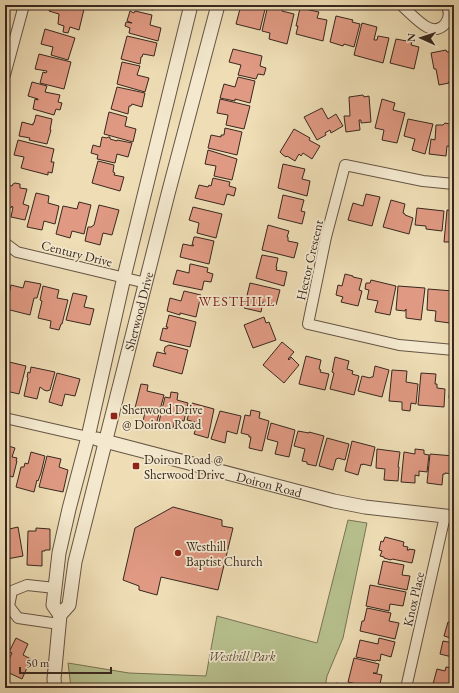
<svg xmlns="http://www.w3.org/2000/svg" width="459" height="693" font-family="'EB Garamond',serif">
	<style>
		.green { fill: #b7c18e; stroke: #787456 }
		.building { fill: #e09a83; stroke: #38281f }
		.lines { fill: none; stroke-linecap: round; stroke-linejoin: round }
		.minor-casing { stroke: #654; stroke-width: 12 }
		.tertiary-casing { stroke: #654; stroke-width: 15 }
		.minor { stroke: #f4e9cf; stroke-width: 10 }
		.tertiary { stroke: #f4e9cf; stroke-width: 13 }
		.poi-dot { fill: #8f2418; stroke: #f4e9cf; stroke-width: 1.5 }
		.labels { text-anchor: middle; stroke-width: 3.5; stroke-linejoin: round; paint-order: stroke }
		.street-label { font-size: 13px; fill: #38281f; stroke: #f4e9cf }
		.poi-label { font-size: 13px; fill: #38281f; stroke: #f4e9cf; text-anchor: start }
		.park-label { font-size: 13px; font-style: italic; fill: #584e3b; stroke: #f4e9cf }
		.neighbourhood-label { font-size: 14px; letter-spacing: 1px; fill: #7a1f14; stroke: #f4e9cf }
	</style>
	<rect width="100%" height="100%" fill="#eeddb5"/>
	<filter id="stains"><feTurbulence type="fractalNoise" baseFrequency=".005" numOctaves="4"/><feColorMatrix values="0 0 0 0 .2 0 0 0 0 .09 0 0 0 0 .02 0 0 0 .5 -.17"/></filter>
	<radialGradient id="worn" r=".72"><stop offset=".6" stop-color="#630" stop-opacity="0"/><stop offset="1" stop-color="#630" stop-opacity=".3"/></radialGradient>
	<!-- green -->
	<path class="green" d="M348,520L367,523L343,638L327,676L325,688H71L68,663L129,673L206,676L217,616L317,643Z"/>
	<!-- building -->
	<path class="building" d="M51,5H85L79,30L70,27L68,33L63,32L64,26L58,24L59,14L49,11Z
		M134,5H154L153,10Z
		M241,5L251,8L252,5H266L260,30L236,24Z
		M268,5H284L282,11L294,14L287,44L269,39L270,33L262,31Z
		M300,8L319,12L317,18L327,20L323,41L296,34L298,26H296Z
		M130,11L134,13L135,11L152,15L150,25L161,28L158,41L129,33L130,28L125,26L126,22L132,23L127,21Z
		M336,16L353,20L352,22L360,24L354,47L344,44L343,46L330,42Z
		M362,23L377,27L374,40H377L378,36L389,38L383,63L354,55Z
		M45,29L75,38L68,60L51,55L53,47L41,44Z
		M127,36L157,43L154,56L143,54L142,57H141L140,64L121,59Z
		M396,39L412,42L411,45L419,47L414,69L390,63Z
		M233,49L262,56L260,66L266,68L264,75L258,74L256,79L238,75L241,65L229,62Z
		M446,50L447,52H449L451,53L452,58H454V80L449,81V83L439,85L436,69H434L431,53Z
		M39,54L71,62L64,89L40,83L43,72L46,73L47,71L35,69Z
		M122,62L140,66L137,75L149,78L145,92L117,84Z
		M238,77L255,81L250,103L235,99V101L220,98L224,84L235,87Z
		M32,82L47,86L45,92L60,95L58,102L62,103L60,110L56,109L54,115L33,109L35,99L38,100V99L28,96Z
		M117,87L145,93L142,107L132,104L131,106H129L128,114L111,109Z
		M363,95L364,97L369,96L371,122L361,123V120H359L360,130L346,132L344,116H350L349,97Z
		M220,99L250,106L244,129L226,125L228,115L217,113Z
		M382,99L395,103L393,110L405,113L397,143L382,140L384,130L375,128Z
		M322,108L328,119L336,114L343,126L331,133L330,130L325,133L326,135L317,140L304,117Z
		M109,112L127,117L125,126L136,129L133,142L104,134Z
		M36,115L52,119L50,130H51L47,144L29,140L30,138L19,136L22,122L33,125V123H34Z
		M408,119L433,124L425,154L412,150L415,139L404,136Z
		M445,123L450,124L452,126H454V147L447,146L446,156L429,154L431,139L435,140L436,125H443Z
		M225,128L242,132L237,155L208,148L211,135L221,137V135H224Z
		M294,129L310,138L309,140L320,146L312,159L303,153L301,156L299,154L295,161L287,156L286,157L283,155L280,152Z
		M102,137L107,138L108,137H110V139L117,141V140L132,143L128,157L117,154L115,163L97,159L98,155L91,153L93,145L100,147Z
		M18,140L54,149L51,162H54L52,173L48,172V175L21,168L24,157L14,155Z
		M208,150L237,159L232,180L214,176L216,166L205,164Z
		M98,161L114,165L113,172L115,173L114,175L124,177L120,191L92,183Z
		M283,164L305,169L302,179L310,181L307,196L278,188Z
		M213,178L230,182L229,186L236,188L234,196L227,194L224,205L195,198L199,185L208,187L209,185L211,186Z
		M15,183L20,184V188L27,189L23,204L29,206L25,220L11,217L13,207L12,206L11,208L5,207V194L7,185L12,186L13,184Z
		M36,193L49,196L48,203L59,206L55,224L44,221L42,230L27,227Z
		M366,194L380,197L372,226L348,220L353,203L363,206Z
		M283,195L304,200L301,211L305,212L302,224L278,218Z
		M391,200L405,204L403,213L405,214V215L413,218L409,234L383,227Z
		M79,202L91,205L84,234L72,231L70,238L56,234L63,206L77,209Z
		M99,205L119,210L112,235L103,233L100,245L85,241L88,227H91L94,225Z
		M193,207L222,214L216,238L197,233L199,223L189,220Z
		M417,208L444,211L442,231L426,229V226L415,225Z
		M447,210H454V242H444Z
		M268,225L289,231L287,237H288V241L298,243L294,258L262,250Z
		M194,237H196L214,241L209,264L180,257L183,244L193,246L194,245H192Z
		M262,255L278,258L276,267H277L276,270L287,272L284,286L256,278Z
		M190,264H191L208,268L207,272L213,274L211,282L204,281L202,290L173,284L177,270L189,273Z
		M345,274L353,276V277L362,279L359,290L362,291L358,306L341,302L343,297L336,295L338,285L342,286Z
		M371,280L396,286L390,315L375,312L378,301L367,299L369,290L365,289L366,283H370Z
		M25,281L41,284L37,298H34L30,315L6,309L11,285L23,288Z
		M250,283L280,290L276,305L263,302L261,312L244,308Z
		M43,286L59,290L57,298L68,300L62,324H61L59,330L50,328L51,321L38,318L42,301L40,300Z
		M398,286L425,288L421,320L406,318V309L405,311L396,310Z
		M428,289L453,291L450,323L435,321L436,311L427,310Z
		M184,291L201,295L196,317L180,313V315L167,311L170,298L181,301Z
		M73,293L87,296L84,307L94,309L90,325L66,320Z
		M169,315L196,322L190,347L160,340L163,328L167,329L168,327H166Z
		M264,317L266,323L269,322L276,340L253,348L244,325Z
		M282,342L294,352L288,359L289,360L291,357L299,365L284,383L263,365Z
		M169,345L188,350L182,374L153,366L157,352L166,354L164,351L165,347Z
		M306,356L321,360L319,369L321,370L320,372L329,374L325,390L299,384Z
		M335,357L349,361L347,369L353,371L352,374L359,376L354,395L330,389L334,373L332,372Z
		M5,361L26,366L19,394L6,391L8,380H5Z
		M375,366L389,370L382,397L358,391L362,376L370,378L371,377H373Z
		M31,367L55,372L50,390L47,391L44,390L40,387L37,399L24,396L28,378L27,377L28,372L30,373Z
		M392,370L407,371L406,382L418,384L416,404L411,403L410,411L402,410V402L389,401Z
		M57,373L80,379L75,396L65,394L62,406L49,402Z
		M421,373L436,374L435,384H437V388L445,389L444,407L418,405Z
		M451,378H454V399L449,398Z
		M141,384L148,385L147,391L164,395L156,425L143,422L145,411H143L144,410L135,408Z
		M171,392L178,393L177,400L188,403L184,421L175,419L173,429L158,426L165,397L170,398Z
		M192,403L214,409L208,438L194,434L197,425L194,424L195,422L187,420Z
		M251,410L260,412L259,418L269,421L262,451L249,448L251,437H249V435L241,433L245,415L250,416Z
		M220,411L241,416L237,434L227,431L225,443L211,439Z
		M271,423L295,430L289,457L275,454L278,442L267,439Z
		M298,431L309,433V432L324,436L316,466L307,464V462L302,461L305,449L294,446Z
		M327,438L349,444L345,460L338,458L337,459H336L333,470L319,466Z
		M352,441L375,447L371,466L363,464V465L361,464L358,475L345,471Z
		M5,445L15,448L12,457L17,458L16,461H17L13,477L5,475Z
		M377,449L400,452L398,467H399L398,481L384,480L385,469L376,468Z
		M415,449L424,450V454L429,455L427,472L419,471V476L415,475V483L401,482L404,452L415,454Z
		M31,452L45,456L41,473L38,481L37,480L34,492L16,487L21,467H24L25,463L28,464Z
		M430,454L454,456L453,474L445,473V474H443L442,485L427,483Z
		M47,456L61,459L59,467L68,470L63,492L39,487Z
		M173,507L222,520V526L233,528L218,590L161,577L157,595L139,590V586L123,580L135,528Z
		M18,527L23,556L7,559L6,552L5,553V530Z
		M36,528L50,529V550H45V551H42V566L27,565L28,531H36Z
		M385,537L404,542L403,546L408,547L407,550H409V549L415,550L412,563L392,559L391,560L384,558V557L380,556L382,551L379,550L381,541L383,542Z
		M383,561L404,565L402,575L410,576L407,590L378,584Z
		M370,585L406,592L403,606L390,604L389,611L366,606Z
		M367,608L391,613L389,621L399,623L395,639L360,631L362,621H364Z
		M448,622L454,624V639L444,636Z
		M16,638L28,644L23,655L31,659L22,679L5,671V667L12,653L9,652Z
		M379,638L395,642L391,657L381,654L380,661L377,660L376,661L356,657L360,640L378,644Z
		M443,641L454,643V664L451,663L452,657L440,654Z
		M354,658L379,664L377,672V673H373L382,675L379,688H373L348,682Z
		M446,667L452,668L451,669L454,670V688H445V687L433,684L437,669L445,671Z
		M336,683L347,686L348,684L366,688H334Z"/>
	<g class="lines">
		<!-- minor casing -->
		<g class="minor-casing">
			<path id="minor" d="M401,5C408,11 419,23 427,27C442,35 454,18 446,5
				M5,75L24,5
				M454,184L423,181L345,165L326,237L308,324L399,345L454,350
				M5,243L17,252L146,283
				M5,418L88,437
				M55,588L27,585L12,591L9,606L18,618L59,624
				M406,688L445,516"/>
		</g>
		<!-- tertiary casing -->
		<g class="tertiary-casing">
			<g id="tertiary">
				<path id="s1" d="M97,439L334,501L365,507L454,517"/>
				<path d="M60,615L53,605L59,553L69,509L88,437L124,277L191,5"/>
				<path id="s2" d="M55,688L54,679L60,615L69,605L75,562L168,194L218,5"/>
			</g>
		</g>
		<!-- minor -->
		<use href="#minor" class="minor"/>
		<!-- tertiary -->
		<use href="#tertiary" class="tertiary"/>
	</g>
	<!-- markers -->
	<g class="poi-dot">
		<rect x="110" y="412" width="8" height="8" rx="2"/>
		<rect x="132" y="462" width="8" height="8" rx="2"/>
		<circle cx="178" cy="553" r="4"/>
	</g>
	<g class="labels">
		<!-- street labels -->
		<g class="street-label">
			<text transform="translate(77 253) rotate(14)" y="5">Century Drive</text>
			<text transform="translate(309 260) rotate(-77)" y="5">Hector Crescent</text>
			<text dy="5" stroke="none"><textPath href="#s2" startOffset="389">Sherwood Drive</textPath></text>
			<text dy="5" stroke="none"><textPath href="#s1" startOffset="178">Doiron Road</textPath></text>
			<text transform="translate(413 599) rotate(-77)" y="5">Knox Place</text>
		</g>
		<!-- poi labels -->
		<g class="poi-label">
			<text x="122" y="414">Sherwood Drive<tspan x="122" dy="15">@ Doiron Road</tspan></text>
			<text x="144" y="464">Doiron Road @<tspan x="144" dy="15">Sherwood Drive</tspan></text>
			<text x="186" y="551">Westhill<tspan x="186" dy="15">Baptist Church</tspan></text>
		</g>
		<!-- park labels -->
		<g class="park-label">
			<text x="242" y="661">Westhill Park</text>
		</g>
		<!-- neighbourhood labels -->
		<g class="neighbourhood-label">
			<text x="237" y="306">WESTHILL</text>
		</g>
	</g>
	<!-- margin -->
	<rect width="459" height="693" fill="none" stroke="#eeddb5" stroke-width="20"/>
	<rect x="6" y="6" width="447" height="681" fill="none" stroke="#38281f" stroke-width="2"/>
	<rect x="10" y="10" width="439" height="673" fill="none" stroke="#38281f"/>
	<!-- north arrow -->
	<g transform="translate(421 38) rotate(273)" stroke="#f4e9cf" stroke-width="3" paint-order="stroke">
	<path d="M0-3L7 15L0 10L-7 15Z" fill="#38281f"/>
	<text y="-6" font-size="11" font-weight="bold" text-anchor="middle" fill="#38281f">N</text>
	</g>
	<!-- scale -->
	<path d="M20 667v6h91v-6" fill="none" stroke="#38281f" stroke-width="2"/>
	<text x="26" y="667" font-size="12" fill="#38281f" stroke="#f4e9cf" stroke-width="3" paint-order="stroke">50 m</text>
	<rect width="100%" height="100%" filter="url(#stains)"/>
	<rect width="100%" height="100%" fill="url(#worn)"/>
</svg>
